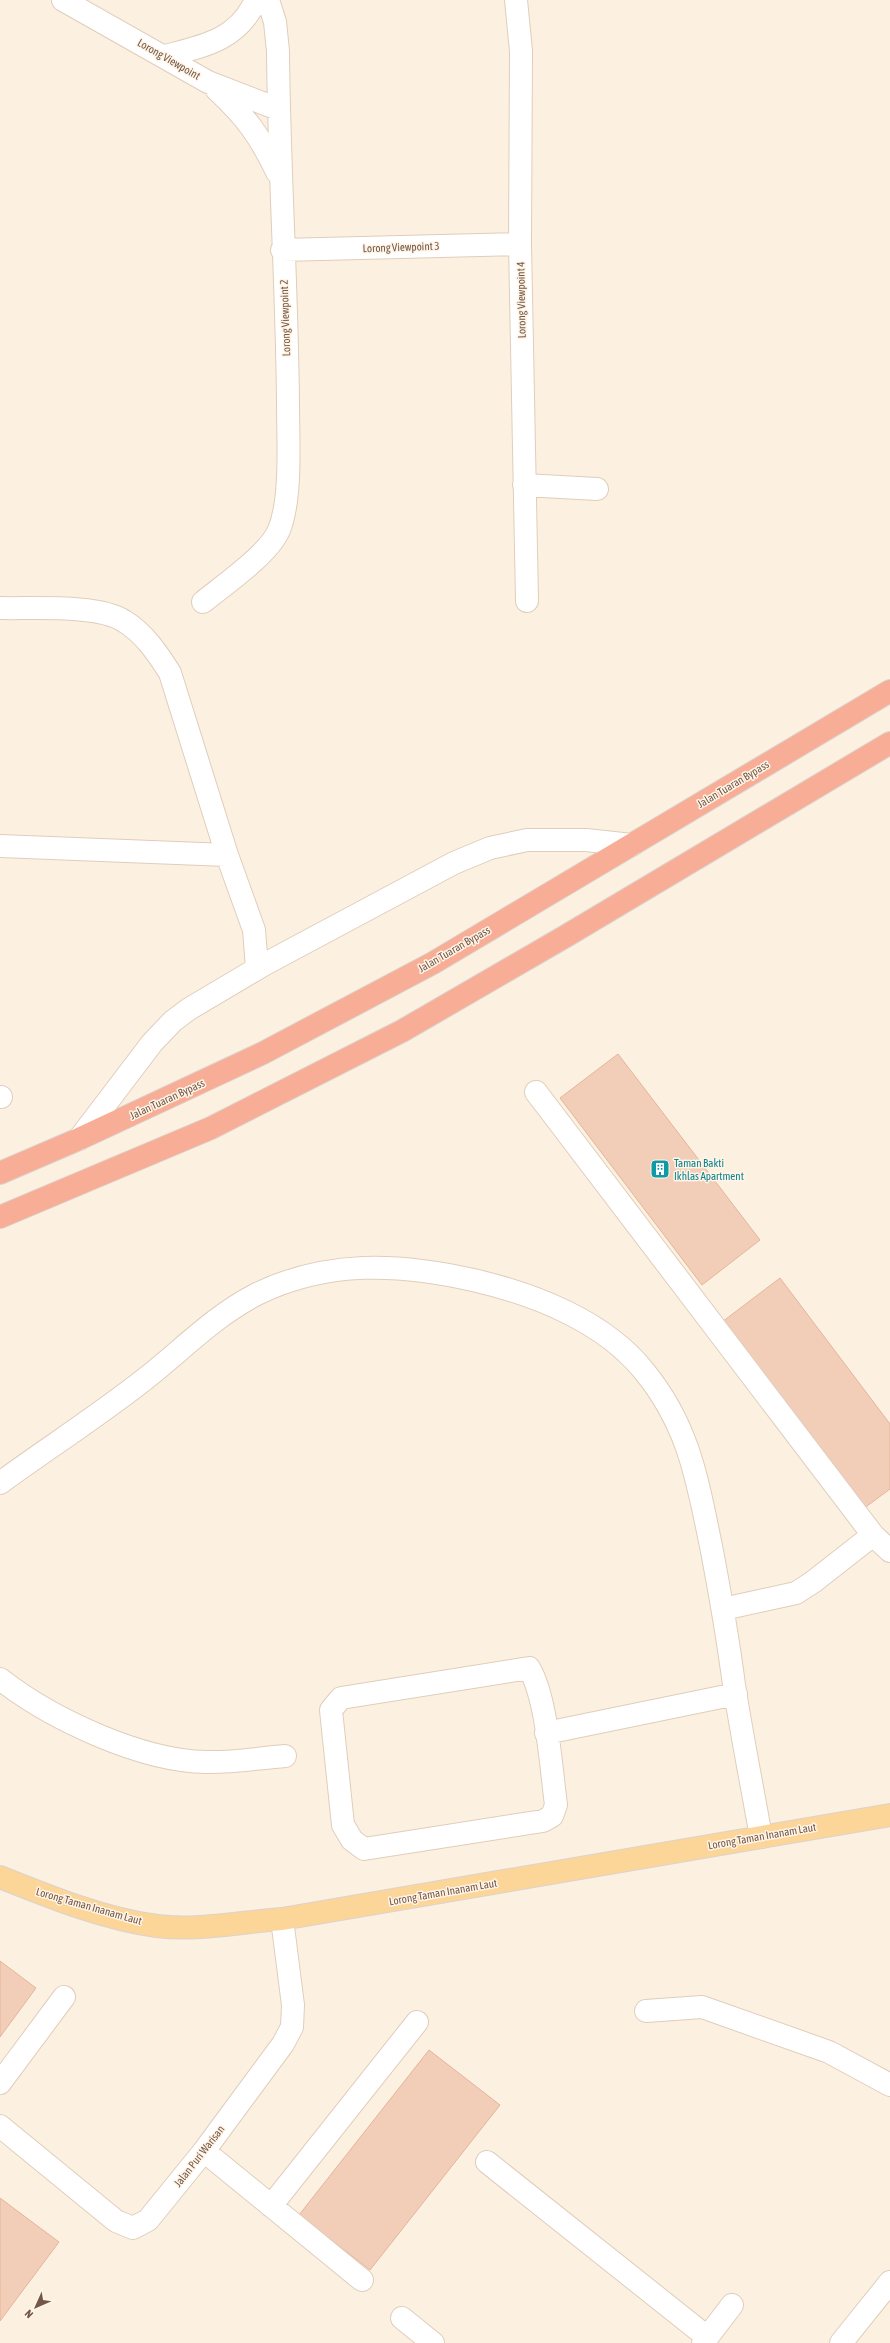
<svg xmlns="http://www.w3.org/2000/svg" width="890" height="2343" font-family="'Asap Condensed',sans-serif">
	<style>
		.building { fill: #f2ceb8; stroke: #e5b498 }
		.lines { fill: none; stroke-linecap: round; stroke-linejoin: round }
		.minor-casing { stroke: #e0cdbc; stroke-width: 24 }
		.major-casing { stroke: #dbd3cf; stroke-width: 24 }
		.highway-casing { stroke: #dbd3cf; stroke-width: 24 }
		.minor { stroke: #fff; stroke-width: 22 }
		.major { stroke: #fcd598; stroke-width: 22 }
		.highway { stroke: #f8ae96; stroke-width: 22 }
		.labels { text-anchor: middle; stroke-width: 3; stroke-linejoin: round; paint-order: stroke }
		.street-label { font-size: 11px; fill: #735748; stroke: #fff5e7 }
		.culture-label { font-size: 11px; fill: #0d838f; stroke: #fff5e7; text-anchor: start }
	</style>
	<rect width="100%" height="100%" fill="#fcf1e0"/>
	<!-- building -->
	<path class="building" d="M618,1054L760,1240L702,1285L560,1098Z
		M780,1278L890,1424V1489L863,1509L722,1322Z
		M0,1961L36,1988L0,2037Z
		M429,2050L500,2105L370,2270L299,2215Z
		M0,2198L59,2242L0,2321Z"/>
	<g class="lines">
		<!-- minor casing -->
		<g class="minor-casing">
			<path id="minor" d="M63,0L208,82L278,109
				M516,0L521,51L520,244L527,601
				M165,56C204,46 238,40 256,0
				M217,90C246,117 260,136 277,172
				M282,250L520,244
				M524,485L597,489
				M203,602C224,585 269,554 279,530C292,498 288,439 288,404C287,286 279,169 278,51L275,22L268,0
				M0,608C31,609 99,604 124,621C144,633 158,654 170,673L227,855L254,930L257,968
				M0,846L227,855
				M536,1092L873,1535L890,1551
				M0,1097H1
				M79,1139L152,1043L173,1021L189,1009L265,964L454,863L490,848L527,840H586L632,845
				M0,1483C48,1448 98,1416 145,1379C182,1350 214,1316 257,1294C327,1260 399,1263 473,1280C534,1294 604,1321 644,1371C689,1426 697,1479 711,1546C720,1593 728,1639 734,1685C742,1736 752,1786 761,1837
				M723,1609L796,1593L813,1582L873,1535
				M529,1668C547,1698 551,1768 556,1805L552,1816L543,1821L364,1849L352,1840L343,1825L331,1710L341,1698Z
				M0,1679C51,1719 141,1761 206,1762C232,1763 259,1758 285,1756
				M546,1733L736,1694
				M646,2011L702,2007L829,2052L890,2085
				M0,2083L64,1997
				M0,2126L116,2221L133,2228L148,2220L204,2151L283,2044L292,2027L293,2005L282,1919
				M204,2151L362,2280
				M487,2162L707,2337
				M271,2206L417,2022
				M402,2318L433,2343
				M703,2343L732,2305
				M841,2343L890,2282"/>
		</g>
		<!-- major casing -->
		<g class="major-casing">
			<path id="major" d="M0,1877C50,1897 104,1919 157,1926C197,1931 241,1922 282,1919L890,1815"/>
		</g>
		<!-- highway casing -->
		<g class="highway-casing">
			<path id="highway" d="M0,1173L79,1139L263,1053L433,963L890,691
				M0,1217L211,1128L402,1031L566,936L890,743"/>
		</g>
		<!-- minor -->
		<use href="#minor" class="minor"/>
		<!-- major -->
		<use href="#major" class="major"/>
		<!-- highway -->
		<use href="#highway" class="highway"/>
	</g>
	<!-- icons -->
	<defs>
		<g id="building-square" transform="scale(1)"><rect x="-9" y="-9" width="18" height="18" rx="4" fill="#0f9aa8" stroke="#fff5e7"/><path d="M-4-6H4V6H1V3H-1V6H-4ZM-2.5-4.3h1.7v1.8h-1.7ZM.8-4.3h1.7v1.8H.8ZM-2.5-1h1.7V.8h-1.7ZM.8-1h1.7V.8H.8Z" fill="#fff"/></g>
	</defs>
	<g fill-rule="evenodd">
		<use href="#building-square" x="660" y="1169"/>
	</g>
	<g class="labels">
		<!-- street labels -->
		<g class="street-label">
			<text transform="translate(169 59) rotate(30)" y="4">Lorong Viewpoint</text>
			<text transform="translate(401 247) rotate(-2)" y="4">Lorong Viewpoint 3</text>
			<text transform="translate(521 300) rotate(-91)" y="4">Lorong Viewpoint 4</text>
			<text transform="translate(285 318) rotate(-92)" y="4">Lorong Viewpoint 2</text>
			<text transform="translate(733 784) rotate(-31)" y="4">Jalan Tuaran Bypass</text>
			<text transform="translate(454 949) rotate(-30)" y="4">Jalan Tuaran Bypass</text>
			<text transform="translate(167 1099) rotate(-25)" y="4">Jalan Tuaran Bypass</text>
			<text transform="translate(762 1836) rotate(-10)" y="4">Lorong Taman Inanam Laut</text>
			<text transform="translate(443 1892) rotate(-10)" y="4">Lorong Taman Inanam Laut</text>
			<text transform="translate(89 1906) rotate(16)" y="4">Lorong Taman Inanam Laut</text>
			<text transform="translate(199 2156) rotate(-52)" y="4">Jalan Puri Warisan</text>
		</g>
		<!-- culture labels -->
		<g class="culture-label">
			<text x="674" y="1167">Taman Bakti<tspan x="674" dy="13">Ikhlas Apartment</tspan></text>
		</g>
	</g>
	<!-- north arrow -->
	<g transform="translate(36 2307) rotate(225)" stroke="#fff5e7" stroke-width="3" paint-order="stroke">
	<path d="M0-3L7 15L0 10L-7 15Z" fill="#735748"/>
	<text y="-6" font-size="11" font-weight="bold" text-anchor="middle" fill="#735748">N</text>
	</g>
</svg>
